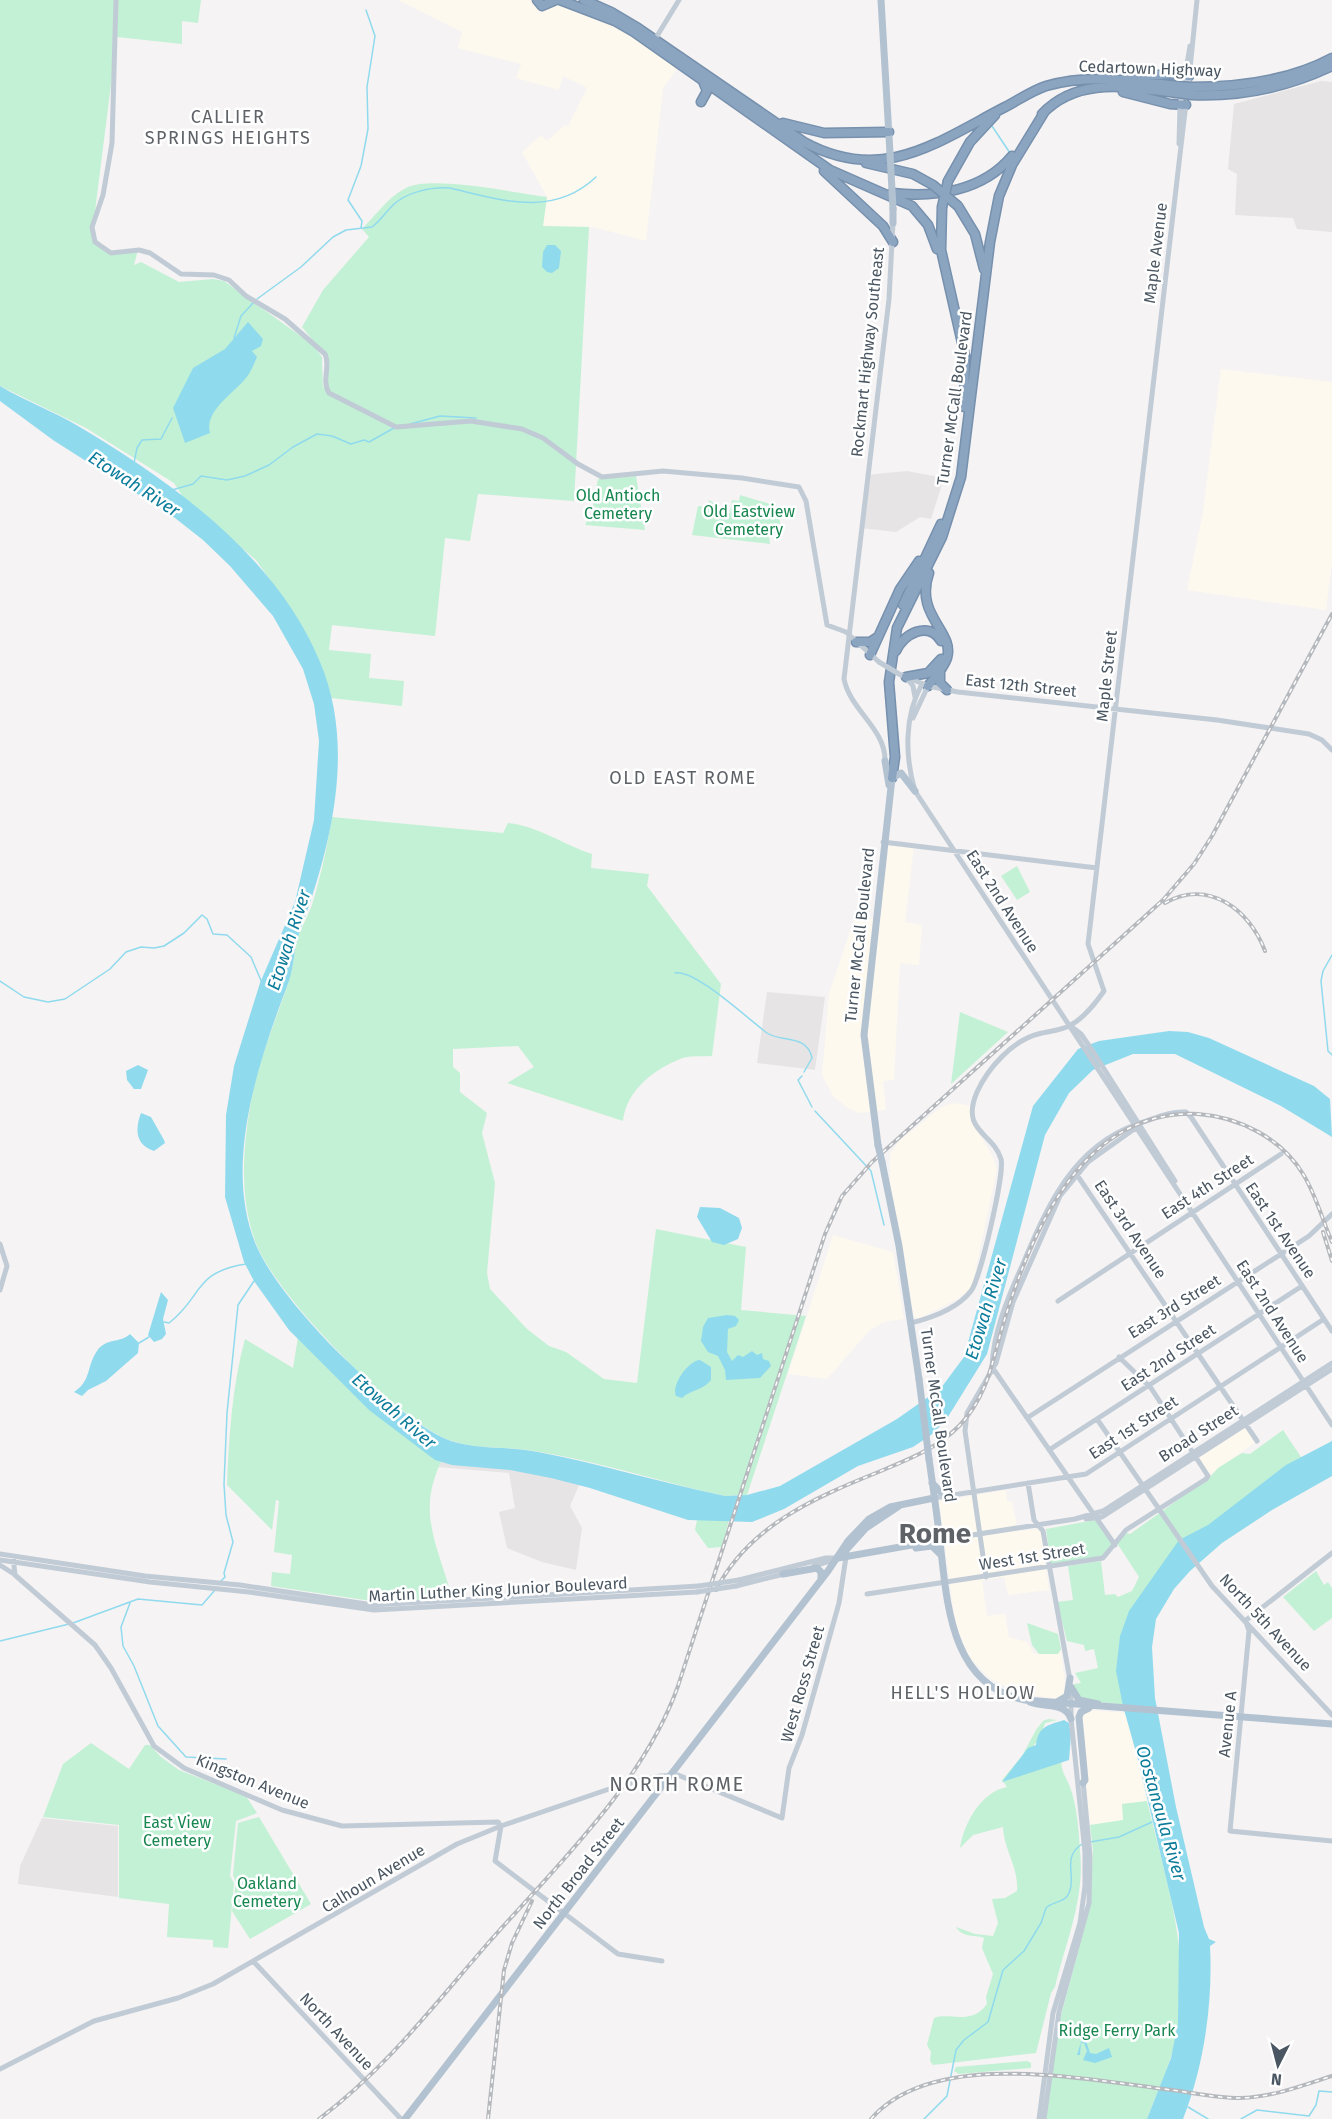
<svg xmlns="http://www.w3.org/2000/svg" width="1332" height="2119" font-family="'Fira Sans',sans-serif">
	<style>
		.commercial { fill: #fdf9ef }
		.education { fill: #e6e4e5 }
		.green { fill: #c3f1d5 }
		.water { fill: #90daee }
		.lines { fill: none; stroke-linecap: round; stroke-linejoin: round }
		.stream { stroke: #90daee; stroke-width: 1.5 }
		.highway-casing { stroke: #7690ad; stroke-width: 11 }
		.secondary { stroke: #c1cbd6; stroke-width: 5 }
		.primary { stroke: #b3c2d1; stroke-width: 7 }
		.highway { stroke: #8ba5c1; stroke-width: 8 }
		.rail-casing { stroke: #b5b8bd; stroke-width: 4 }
		.rail { stroke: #fff; stroke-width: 1.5; stroke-dasharray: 4.5; stroke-linecap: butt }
		.highway-bridge-casing { stroke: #7690ad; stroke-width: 11; stroke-linecap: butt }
		.secondary-bridge { stroke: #c1cbd6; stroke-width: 5 }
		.primary-bridge { stroke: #b3c2d1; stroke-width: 7 }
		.highway-bridge { stroke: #8ba5c1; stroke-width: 8 }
		.labels { text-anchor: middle; stroke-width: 5; stroke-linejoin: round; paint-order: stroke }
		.street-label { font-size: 16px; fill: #4a5661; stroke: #fff }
		.park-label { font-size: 16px; fill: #17864f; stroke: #fff }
		.neighbourhood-label { font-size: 18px; letter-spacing: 1.5px; fill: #5f6368; stroke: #fff }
		.water-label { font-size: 18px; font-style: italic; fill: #0c7c9b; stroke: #fff }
		.quarter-label { font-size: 20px; letter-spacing: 1.5px; fill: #5f6368; stroke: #fff }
		.town-label { font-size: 28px; font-weight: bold; fill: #5f6368; stroke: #fff }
	</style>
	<rect width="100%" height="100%" fill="#f5f3f3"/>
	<!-- commercial -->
	<path class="commercial" d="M398,0H557L595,12L680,65L663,88L646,241L593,227L543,226L547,197L522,152L541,135L547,141L565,125L568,126L587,88L563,76L559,90L516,78L521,64L458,48L462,32Z
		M1221,369L1332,382V563L1326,610L1187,590L1203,512Z
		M883,842L914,846L905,922L922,925L919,965L900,963L894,1080L883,1081L886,1110L860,1113L848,1108L833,1096L822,1075L829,994L855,917L875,919Z
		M954,1103L971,1106L972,1122L992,1155L997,1169L972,1287L958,1299L918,1319L914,1317L890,1202V1154L899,1141L941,1107Z
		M833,1235L893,1252L904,1319L884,1322L870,1330L827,1379L788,1374Z
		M1246,1424L1257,1441L1208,1476L1196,1457Z
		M1006,1490L1007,1502L1012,1501L1018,1531L1037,1529L1041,1532L1049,1590L1008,1595L1004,1577L982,1580L987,1616L1005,1614L1009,1637L1027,1642L1034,1654L1061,1652L1066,1691L1060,1699L1021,1694L989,1678L969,1657L955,1623L939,1501Z
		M1087,1710L1126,1713L1127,1716L1147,1801L1122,1804L1124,1820L1090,1825L1080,1718Z"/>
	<!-- education -->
	<path class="education" d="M1321,81L1332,82V232L1297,229L1293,218L1235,215L1237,174L1228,169L1234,104Z
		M907,471L944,478L931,519L920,517L896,532L861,528L867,475Z
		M767,992L825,997L815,1070L757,1063Z
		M443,1458L585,1471L570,1506L582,1528L576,1570L542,1562L507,1548L499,1512L515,1508L509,1473L438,1467Z
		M42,1818L118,1826V1897L18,1884L20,1866Z"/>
	<!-- green -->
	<path class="green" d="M0,0H201L198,23L182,21V44L117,37L92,235L111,253L138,250L134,265L141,262L179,282L213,279L224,281L313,345L322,357L323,390L327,358L302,327L323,290L369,237L362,229C375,216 389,196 406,188C432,175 515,193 547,197L543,226L589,227L574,501L478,494L470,541L445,538L435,636L332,625L329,650L371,654L369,678L404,681L402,706L331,698L298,620L256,560L185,500L174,483L86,428L0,386Z
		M636,476L645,530L585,525L592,511L598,479Z
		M740,495L780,507V527L768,529L770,544L692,535L698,506L708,507L709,500L730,513L732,500L739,501Z
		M332,817L503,833L508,823C538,826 564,845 592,854L591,868L649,874L647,886L721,984L712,1056C702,1057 689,1055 680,1059C653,1070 626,1091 623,1121L507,1083L534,1067L518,1046L453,1049V1067L460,1073V1092L487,1113L482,1133L495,1183L487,1273L490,1289L527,1329L549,1346L566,1352L604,1379L637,1383L656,1229L746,1247L741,1310L806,1316L747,1495L725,1496C661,1482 598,1461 534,1451C506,1446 476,1450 449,1440C397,1420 273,1293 255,1241C239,1195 243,1147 251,1101C259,1057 277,1019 290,977C294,964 294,950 298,937C302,926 308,916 312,905C321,876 327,847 332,817Z
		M1017,866L1030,892L1017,900L1001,876Z
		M960,1012L1008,1032L951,1084Z
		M299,1331L443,1458C415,1512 438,1544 452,1598L378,1602L271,1586L272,1572L290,1574L292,1555L274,1552L279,1501L276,1500L272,1530L227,1485C229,1436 232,1387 245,1339L293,1368Z
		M1283,1430L1309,1469L1167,1575L1129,1637L1136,1706L1080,1700L1074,1692V1684L1081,1683L1075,1673L1098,1668L1094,1649L1085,1651L1084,1645L1067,1641L1057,1602L1073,1600L1068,1566L1101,1561L1105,1595L1115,1594L1118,1597L1132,1591L1139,1577L1117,1543L1127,1533L1130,1534L1210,1477L1218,1468L1242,1453L1250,1454Z
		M697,1520H729L722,1547L708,1548L695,1530Z
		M1095,1520L1113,1545L1102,1557L1051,1565L1046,1529Z
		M1316,1571L1324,1585L1328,1582L1332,1588V1618L1314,1631L1283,1597Z
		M1027,1623L1058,1634L1061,1649L1058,1654H1039L1032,1645Z
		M1048,1719L1057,1720L1045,1723L1040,1738L1031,1749L1062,1757C1059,1768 1066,1777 1070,1787C1077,1806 1079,1831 1080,1851C1085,1899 1066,1941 1055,1987L1051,1993L1036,2053L933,2065L930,2061L931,2052L927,2045L934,2018C950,2012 971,2026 987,2004L986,1997L993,1974L982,1948L984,1938C973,1934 963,1938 956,1927L975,1934L993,1936L998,1923L992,1899L1005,1898L1017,1891C1019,1868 1004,1850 1003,1827L973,1835L960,1848C964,1823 981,1792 1007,1787L1002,1780L1022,1756L1036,1730L1043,1721Z
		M91,1743L129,1769L145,1745H150L161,1757L179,1770L246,1796L257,1813L236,1821L230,1876L234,1883L228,1948L213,1947V1940L167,1937L169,1904L119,1898V1825L43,1817L63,1764Z
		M1147,1801C1166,1882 1195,1962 1174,2046C1168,2070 1156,2095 1147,2119H1046L1057,2030L1089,1911L1093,1851L1090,1825L1123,1820L1122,1804Z
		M259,1817L311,1904L250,1939L232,1911L236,1883L233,1875L238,1823Z
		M1027,2061L1031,2063V2068L959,2074L954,2071L956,2067Z"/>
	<!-- water -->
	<path class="water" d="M547,245H555L561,251L559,268L552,273L547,272L542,267L543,252Z
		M248,322L263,339L261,346L252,351L257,357C254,364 251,372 246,378C234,393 204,411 210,433L185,443L173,408L193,368L225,349Z
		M0,386C25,401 53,411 78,426C174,483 276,556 320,662C357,749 330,850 299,934C294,949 294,966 289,981C260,1058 222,1163 256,1245C272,1282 315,1330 344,1358C372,1384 415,1428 451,1441C479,1450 510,1446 538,1452C601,1464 662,1483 725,1496L747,1495L780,1486L897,1419L941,1388L964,1357L1033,1106L1078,1049L1099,1041L1169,1031L1188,1032L1209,1038L1314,1086L1330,1099L1332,1137L1281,1106L1175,1054H1133L1093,1070L1069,1093L1045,1135L987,1354L946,1420L931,1435L913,1447L858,1466L784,1509L752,1522L688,1520L590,1488L551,1478L510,1470L452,1465L435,1460L369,1410L289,1330L254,1281L244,1262L225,1197L226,1115L234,1066L260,983L295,902L314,820L319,741L314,704L303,669L273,616L230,566L203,540L175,518L53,440L0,401Z
		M138,1065L148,1070L141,1089H134L127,1080L126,1071Z
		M141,1113L151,1117L164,1140L165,1143L154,1151C135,1145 135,1129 141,1113Z
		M700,1207L720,1208L739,1218L742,1228L738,1239L724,1245L712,1242L697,1217Z
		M161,1292L168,1300L163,1319L166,1334L162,1339L154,1342L148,1335Z
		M727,1315L735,1316L739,1320L736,1326L728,1329L727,1352L732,1361L738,1355L743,1357L752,1351L757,1355L762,1353L763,1359L769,1361L771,1366L760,1378L726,1380L725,1370L718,1356L708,1352L701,1341L703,1327L708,1318Z
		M130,1334L139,1343L138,1353L106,1381L88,1390L82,1396L74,1392C92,1380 86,1367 97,1351C105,1338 121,1343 130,1334Z
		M700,1360L711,1367V1380C702,1391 692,1389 682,1398L676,1396C671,1385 688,1361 700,1360Z
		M1332,1441V1476L1272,1510L1222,1543L1190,1571L1174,1589L1156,1619L1152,1647L1155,1698L1176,1807L1204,1927L1209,1939L1216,1942L1210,1946C1213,2003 1204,2066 1183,2119H1147L1171,2058L1178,2023L1179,1933L1139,1763L1123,1706L1116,1671L1120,1636L1129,1611L1179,1540L1208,1525L1286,1465Z
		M1064,1720L1069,1723L1071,1735L1069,1760L1002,1782L1028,1748L1036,1745C1038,1726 1049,1725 1064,1720Z
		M1082,2039L1086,2041L1090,2053L1096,2054L1109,2048L1112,2057L1095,2063L1083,2060L1087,2051L1084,2043H1081L1080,2055H1077Z"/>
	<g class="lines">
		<!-- stream -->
		<path class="stream" d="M992,126L1010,153
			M361,228L362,221L348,200L361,166L368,129L367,87L375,36L366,10
			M257,299L301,267L333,237L346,230L372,227C380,221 385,213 392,206C406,192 430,187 450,188C501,200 553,218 596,177
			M234,338L241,316L254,302
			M410,424L440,416L476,418
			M134,463L137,448L142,440L161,439L172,418
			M172,490L193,484L201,476L227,480L245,476L269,465L293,447L317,434L332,436L351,444L364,440L369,442L394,428
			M1332,955L1323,971L1321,981L1328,1051L1332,1055
			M675,973C694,968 749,1020 767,1033C782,1043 807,1034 812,1058L804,1072
			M0,981L24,997L48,1002L65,999L110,969L126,952L141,947L154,948L164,946L184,933L202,915L207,919L213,934L227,935L251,957L262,983
			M802,1076L798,1080L812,1107
			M815,1111L871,1171L884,1225
			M164,1322L169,1323C203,1297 193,1272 246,1264
			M139,1343L149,1337
			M221,1581L225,1577L224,1573L233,1542L226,1515L224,1484L227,1413L238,1305L254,1281
			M130,1603L121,1627L123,1646L134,1666L158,1726L186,1757L226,1759
			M73,1623L138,1599L202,1605L215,1590
			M0,1641L69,1624
			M1090,1842L1119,1837L1152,1822
			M1188,2107L1208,2119
			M924,2119L947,2096L956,2050L964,2040L988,2022L1003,1970L1024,1951L1041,1923L1046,1908C1053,1901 1065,1903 1069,1893C1077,1876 1061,1858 1082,1844
			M1241,2119L1257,2110L1309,2116L1316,2105L1319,2091L1332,2092"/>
		<!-- highway casing -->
		<g class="highway-casing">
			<path id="highway" d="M537,0L542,6L556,0
				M560,0L615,21L634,32L830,170L912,206L928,225L937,249
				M584,0L611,12L638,28L804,142C883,185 937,142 1005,107C1019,100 1031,91 1046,86C1090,73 1134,81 1178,86
				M1127,77L1175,74L1189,76
				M1192,87C1240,87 1289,81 1332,58
				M1123,92L1170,104L1186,105
				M1192,95C1241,97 1288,87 1332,66
				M701,102L707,91L703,81
				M1042,114C1079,75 1130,88 1178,93
				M783,123L824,133L889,132
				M866,163L913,174L933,185
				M824,171L883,226L893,242
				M948,181L970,142L995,115
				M892,193C935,198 983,191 1012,156
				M958,206L975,234L984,269
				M942,207L941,250L965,356L964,407
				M903,605L941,524
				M856,642H870L876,638
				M896,651C903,634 929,620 941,641
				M870,655L900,589L919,561
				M940,670V683L947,690
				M906,677L928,673L941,659
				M928,686C935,677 943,669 947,658C955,631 914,616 929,573
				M892,778L895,757L889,682L897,628L942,537L961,477L990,242L999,196L1012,165L1045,111"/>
		</g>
		<!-- secondary -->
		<path class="secondary" d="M116,0L112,143L103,195L92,227L95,242L111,253L139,250L150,253L181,274L214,275L229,280L246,296L285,319L325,354C331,366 321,380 329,393L396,427L471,421L522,429L543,438L578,464L602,477L663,471L742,478L799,487L806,501L827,625L846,632L879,662
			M654,41L679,0
			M1188,88L1197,0
			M1179,144L1180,106L1190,46
			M899,674L928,686L958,692L1217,720L1309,734L1322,740L1332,750
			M907,678L913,686L915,697
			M922,684C904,716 905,757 915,791L1332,1425
			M913,718L928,686
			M885,761C886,729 850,710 844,679L889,299L893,223
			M883,842L1097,868
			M1072,1027L1081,1034L1094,1053L1175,1181
			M1075,1172L1257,1441
			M0,1244L7,1266L0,1290
			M1058,1301L1281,1154
			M911,1323C931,1318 958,1308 971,1291C980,1280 1005,1173 1001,1159C993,1132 960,1132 977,1092C988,1068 1012,1041 1038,1034C1048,1031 1059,1031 1069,1026C1083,1019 1095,1004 1104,991L1088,944L1186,103
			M992,1367C993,1333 1008,1297 1022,1266C1047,1207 1072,1147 1137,1124C1154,1119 1168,1111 1186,1112L1191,1117L1332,1331
			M992,1367L1115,1545
			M1027,1418L1309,1236L1332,1214
			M1097,1419L1212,1586L1332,1715
			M1049,1450L1302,1286
			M1028,1483L1034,1520L1043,1531L1070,1680
			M934,1498L1086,1474L1324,1319
			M1086,1519L1102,1517L1332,1369
			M940,1540L1075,1519L1103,1511L1332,1363
			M0,1554L145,1576L240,1585L373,1605L699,1586
			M13,1556L15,1575L95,1645L111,1668L154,1746L184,1768L282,1810L342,1826L498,1822L501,1826L495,1861L618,1954L662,1961
			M0,1560L150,1582L249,1592L374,1610L697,1592
			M0,1565L14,1574
			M814,1566L836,1559
			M986,1577L965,1431L967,1413L996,1363L1013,1302L1060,1196L1088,1162L1137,1127
			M739,1580L826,1558H836
			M736,1586L784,1574
			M867,1594L1103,1558L1126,1530L1206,1479L1208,1476L1151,1388L1119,1357
			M1245,1621L1332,1553
			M1247,1625L1249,1631L1230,1831L1332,1841
			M639,1781L660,1776L678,1775L782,1818L789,1768L802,1735L839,1603L846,1557
			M254,1962L401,2119
			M0,2069L94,2021L178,1998L213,1984L457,1844L501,1826L615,1787
			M1039,2119L1053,2013L1080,1923L1085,1886V1852L1071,1719V1689
			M1044,2119L1059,2012L1089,1903L1090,1856L1083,1781"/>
		<!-- primary -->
		<path class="primary" d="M881,0L890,153
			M893,223V209
			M885,761L889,785
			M878,1145L864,1035L892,778L901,773L915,791
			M882,1162L899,1246L919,1379
			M929,1459C933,1487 937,1514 940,1542C947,1602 950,1686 1025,1700L1332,1724
			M932,1483L941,1492L952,1496
			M916,1548L932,1546L940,1554
			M840,1557L866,1528L899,1506
			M838,1558L940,1540
			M783,1574L817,1568L821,1572V1580
			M1071,1687L1079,1700L1098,1704
			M1030,1702C1045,1708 1066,1702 1071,1719
			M1057,1702L1067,1696L1070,1678
			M1083,1783L1085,1780L1079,1717L1081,1712L1089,1708
			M405,2119L828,1571L848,1541L869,1519L890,1507L934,1498"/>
		<!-- highway -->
		<use href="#highway" class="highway"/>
		<!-- rail casing -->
		<g class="rail-casing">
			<path id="rail" d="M1165,903C1208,878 1250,910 1265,951
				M1323,1232L1332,1261
				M716,1590C749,1526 814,1498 876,1473C907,1460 937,1449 960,1425C990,1393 993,1355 1006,1315C1034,1226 1085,1109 1198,1114C1239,1117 1281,1138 1303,1174C1316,1195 1322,1219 1332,1242
				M319,2119C383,2071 431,2009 483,1949C552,1870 643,1785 678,1686L825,1234L842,1196L872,1162L1163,900L1194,864L1212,836L1332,614
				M488,2119L504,1970L512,1943L532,1901
				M871,2119C934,2047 1087,2080 1172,2090C1194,2093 1217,2098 1240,2098C1273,2097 1301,2086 1332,2076"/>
		</g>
		<!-- rail -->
		<use href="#rail" class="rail"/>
		<!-- highway-bridge casing -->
		<g class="highway-bridge-casing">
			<path id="highway-bridge" d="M1178,86L1192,87
				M1178,93L1192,95
				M933,185L958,206
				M942,207L948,181"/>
		</g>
		<!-- secondary-bridge -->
		<path class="secondary-bridge" d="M879,662L899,674
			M699,1586L739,1580
			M697,1592L736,1586
			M615,1787L639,1781"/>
		<!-- primary-bridge -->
		<path class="primary-bridge" d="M890,153L893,209
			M878,1145L882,1162
			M919,1379L929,1459"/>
		<!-- highway-bridge -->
		<use href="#highway-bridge" class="highway-bridge"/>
	</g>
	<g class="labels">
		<!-- street labels -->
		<g class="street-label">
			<text transform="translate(1150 68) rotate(2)" y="6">Cedartown Highway</text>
			<text transform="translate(1155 253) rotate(-83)" y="6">Maple Avenue</text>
			<text transform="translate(867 352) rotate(-84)" y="6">Rockmart Highway Southeast</text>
			<text transform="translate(954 398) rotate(-82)" y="6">Turner McCall Boulevard</text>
			<text transform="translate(1106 676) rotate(-84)" y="6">Maple Street</text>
			<text transform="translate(1021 685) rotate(6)" y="6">East 12th Street</text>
			<text transform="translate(1003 901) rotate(57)" y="6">East 2nd Avenue</text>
			<text transform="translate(859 935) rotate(-84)" y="6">Turner McCall Boulevard</text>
			<text transform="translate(1207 1186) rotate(-33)" y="6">East 4th Street</text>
			<text transform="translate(1131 1229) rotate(56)" y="6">East 3rd Avenue</text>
			<text transform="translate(1281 1230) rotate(56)" y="6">East 1st Avenue</text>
			<text transform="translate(1174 1306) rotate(-32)" y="6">East 3rd Street</text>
			<text transform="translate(1273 1311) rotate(57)" y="6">East 2nd Avenue</text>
			<text transform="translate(1168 1357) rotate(-33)" y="6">East 2nd Street</text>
			<text transform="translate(939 1415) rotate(82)" y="6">Turner McCall Boulevard</text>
			<text transform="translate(1133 1427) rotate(-33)" y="6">East 1st Street</text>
			<text transform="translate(1198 1433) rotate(-33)" y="6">Broad Street</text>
			<text transform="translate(1032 1556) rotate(-9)" y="6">West 1st Street</text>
			<text transform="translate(498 1589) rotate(-3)" y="6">Martin Luther King Junior Boulevard</text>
			<text transform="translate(1266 1622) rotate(47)" y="6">North 5th Avenue</text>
			<text transform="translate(802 1684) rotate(-74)" y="6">West Ross Street</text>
			<text transform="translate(1227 1724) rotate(-84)" y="6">Avenue A</text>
			<text transform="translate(253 1781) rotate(22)" y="6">Kingston Avenue</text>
			<text transform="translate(578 1873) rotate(-52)" y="6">North Broad Street</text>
			<text transform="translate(373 1878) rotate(-31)" y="6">Calhoun Avenue</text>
			<text transform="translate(337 2031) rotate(47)" y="6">North Avenue</text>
		</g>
		<!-- park labels -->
		<g class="park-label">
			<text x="618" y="501">Old Antioch<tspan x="618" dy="18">Cemetery</tspan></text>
			<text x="749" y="517">Old Eastview<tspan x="749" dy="18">Cemetery</tspan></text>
			<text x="177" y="1828">East View<tspan x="177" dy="18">Cemetery</tspan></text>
			<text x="267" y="1889">Oakland<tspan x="267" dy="18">Cemetery</tspan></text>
			<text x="1117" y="2036">Ridge Ferry Park</text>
		</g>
		<!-- neighbourhood labels -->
		<g class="neighbourhood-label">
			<text x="228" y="123">CALLIER<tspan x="228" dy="21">SPRINGS HEIGHTS</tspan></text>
			<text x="683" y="784">OLD EAST ROME</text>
			<text x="963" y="1699">HELL'S HOLLOW</text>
		</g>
		<!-- water labels -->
		<g class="water-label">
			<text transform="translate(134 484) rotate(33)" y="6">Etowah River</text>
			<text transform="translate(289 940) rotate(-72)" y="6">Etowah River</text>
			<text transform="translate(986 1309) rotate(-73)" y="6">Etowah River</text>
			<text transform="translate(394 1411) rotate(41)" y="6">Etowah River</text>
			<text transform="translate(1161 1813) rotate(74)" y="6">Oostanaula River</text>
		</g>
		<!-- quarter labels -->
		<g class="quarter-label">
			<text x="677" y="1791">NORTH ROME</text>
		</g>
		<!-- town labels -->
		<g class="town-label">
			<text x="935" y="1543">Rome</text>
		</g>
	</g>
	<!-- north arrow -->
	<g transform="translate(1278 2065) rotate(186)" stroke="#ffffff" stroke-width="4.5" paint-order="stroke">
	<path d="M0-4.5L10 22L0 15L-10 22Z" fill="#4a5661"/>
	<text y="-9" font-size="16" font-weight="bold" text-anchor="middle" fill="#4a5661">N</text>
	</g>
</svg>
